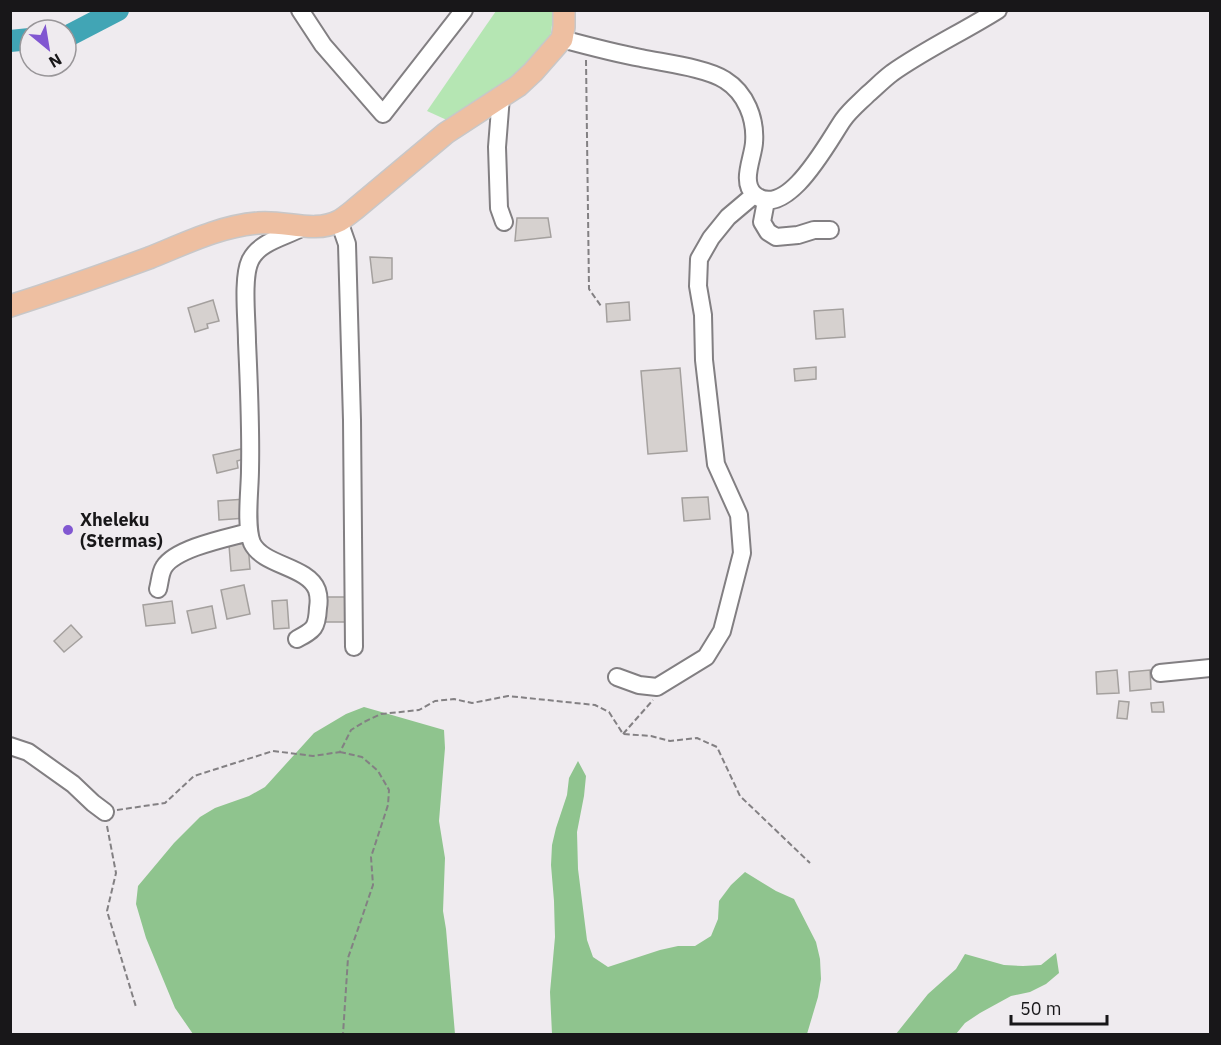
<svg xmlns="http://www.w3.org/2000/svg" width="1221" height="1045" font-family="'IBM Plex Sans',sans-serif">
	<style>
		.green { fill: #b5e6b3 }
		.forest { fill: #8fc48e }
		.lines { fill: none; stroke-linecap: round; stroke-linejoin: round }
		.river { stroke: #41a5b5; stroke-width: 22 }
		.building { fill: #d6d1cf; stroke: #a4a09e; stroke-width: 1.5 }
		.minor-casing { stroke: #827f82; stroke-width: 20 }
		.major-casing { stroke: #c8c7c8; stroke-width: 24 }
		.path { stroke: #838083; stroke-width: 2; stroke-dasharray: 6 3; stroke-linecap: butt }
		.minor { stroke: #fff; stroke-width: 16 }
		.major { stroke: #eebfa1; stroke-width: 21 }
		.poi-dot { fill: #8157d1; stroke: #efebef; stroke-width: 2 }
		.labels { text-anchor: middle; stroke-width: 5; stroke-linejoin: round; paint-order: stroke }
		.poi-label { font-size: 18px; font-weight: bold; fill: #181719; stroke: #efebef; text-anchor: start }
	</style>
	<rect width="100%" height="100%" fill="#efebef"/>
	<!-- green -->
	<path class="green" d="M496,11H552L553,18L550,39L533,63L449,121L427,111Z"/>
	<!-- forest -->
	<path class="forest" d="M364,707L444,730L445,748L439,821L445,858L443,911L446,929L455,1034H193L175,1008L146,938L136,904L138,886L174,843L200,817L215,808L249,796L265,787L314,733L346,714Z
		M578,761L586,776L584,796L577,832L578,869L587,940L593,957L608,967L660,950L678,946H695L711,936L718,919L719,901L731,885L745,872L776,891L794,899L816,942L820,959L821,979L818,997L807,1034H552L550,992L555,937L554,901L551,865L552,845L556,828L567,795L569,778Z
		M1056,953L1059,973L1046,984L1030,992L1011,996L980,1013L965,1023L956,1034H896L928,994L956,969L965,954L1004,965L1023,966L1041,965Z"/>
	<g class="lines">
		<!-- river -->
		<path class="river" d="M66,37L118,10
			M10,41L30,39"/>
	</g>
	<!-- building -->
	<path class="building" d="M517,218H548L551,237L515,241Z
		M370,257L392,258V279L373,283Z
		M213,300L219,321L207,324L208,328L195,332L188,308Z
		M629,302L630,320L607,322L606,304Z
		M843,309L845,337L816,339L814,311Z
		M816,367V379L795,381L794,369Z
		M680,368L687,451L648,454L641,371Z
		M241,449L244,459L237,461L238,468L217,473L213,455Z
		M708,497L710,519L684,521L682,498Z
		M245,499L246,518L219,520L218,501Z
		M248,543L250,569L231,571L229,545Z
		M244,585L250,614L227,619L221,590Z
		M324,597H347V622H325Z
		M287,600L289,628L274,629L272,601Z
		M172,601L175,623L146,626L143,605Z
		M212,606L216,628L192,633L187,611Z
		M71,625L82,637L64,652L54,641Z
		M1117,670L1119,693L1097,694L1096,672Z
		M1150,670L1151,689L1130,691L1129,672Z
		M1119,701L1129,702L1127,719L1117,718Z
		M1163,702L1164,712H1152L1151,703Z"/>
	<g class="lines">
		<!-- minor casing -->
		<g class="minor-casing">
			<path id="minor" d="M300,10L323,45L383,114L464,10
				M562,39C588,46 614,53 641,58C664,63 707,68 725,80C746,93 756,119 754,143C753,158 740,183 755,195C787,221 829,140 843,120C850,110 860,102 868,94C876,87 884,79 892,73C926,49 963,32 998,10
				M501,96L497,147L499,208L504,222
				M766,201L762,222L768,232L776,237L798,235L814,230H830
				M339,221L347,244L352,420L354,647
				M158,589C160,582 160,573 164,567C176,548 227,538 249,532
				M297,639C314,630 317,628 318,608C319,602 319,596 317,590C308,566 263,566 252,543C245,526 250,489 250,470C251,427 249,385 247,342C247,321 242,278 250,261C259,241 286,237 303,227
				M1160,673L1210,668
				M617,677L639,685L657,687L706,657L722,631L742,553L739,515L716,464L704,360L703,315L698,286L699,259L711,238L728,217L754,195
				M10,746L28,752L73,784L93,803L105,812"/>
		</g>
		<!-- major casing -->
		<g class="major-casing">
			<path id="major" d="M10,306C57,291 103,275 149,258C184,244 220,226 258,223C285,220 314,234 339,221C344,218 349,214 354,210L446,133L518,86L533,72L562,39L564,27V10"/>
		</g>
		<!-- path -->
		<path class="path" d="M586,60L589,289L601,306
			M623,734L653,700
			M340,752L362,757L378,771L389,790L388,805L371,857L373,885L348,958L343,1034
			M117,810L165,803L194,776L273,751L313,756L340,752L351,730L364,722L381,714L419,710L435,701L454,699L472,703L508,696L595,705L609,712L623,734L651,736L670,741L697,738L717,747L740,796L810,863
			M107,826L116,873L107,911L136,1007"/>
		<!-- minor -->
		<use href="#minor" class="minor"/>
		<!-- major -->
		<use href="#major" class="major"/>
	</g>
	<!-- markers -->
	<circle class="poi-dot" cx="68" cy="530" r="6"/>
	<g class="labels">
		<!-- poi labels -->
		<g class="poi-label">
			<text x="80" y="526">Xheleku<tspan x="80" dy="21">(Stermas)</tspan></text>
		</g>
	</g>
	<!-- border -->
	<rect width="1221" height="1045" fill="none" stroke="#181719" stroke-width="24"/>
	<!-- north arrow -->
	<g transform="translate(48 48) rotate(150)"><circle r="28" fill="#efebef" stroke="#999699" stroke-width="1.5"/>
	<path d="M0-4.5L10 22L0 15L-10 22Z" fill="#8157d1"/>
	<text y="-9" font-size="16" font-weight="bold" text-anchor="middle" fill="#181719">N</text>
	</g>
	<!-- scale -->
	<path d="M1011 1015v9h96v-9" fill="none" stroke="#181719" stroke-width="3"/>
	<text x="1020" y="1015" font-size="18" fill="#181719" stroke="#efebef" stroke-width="4.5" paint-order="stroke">50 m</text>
</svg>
